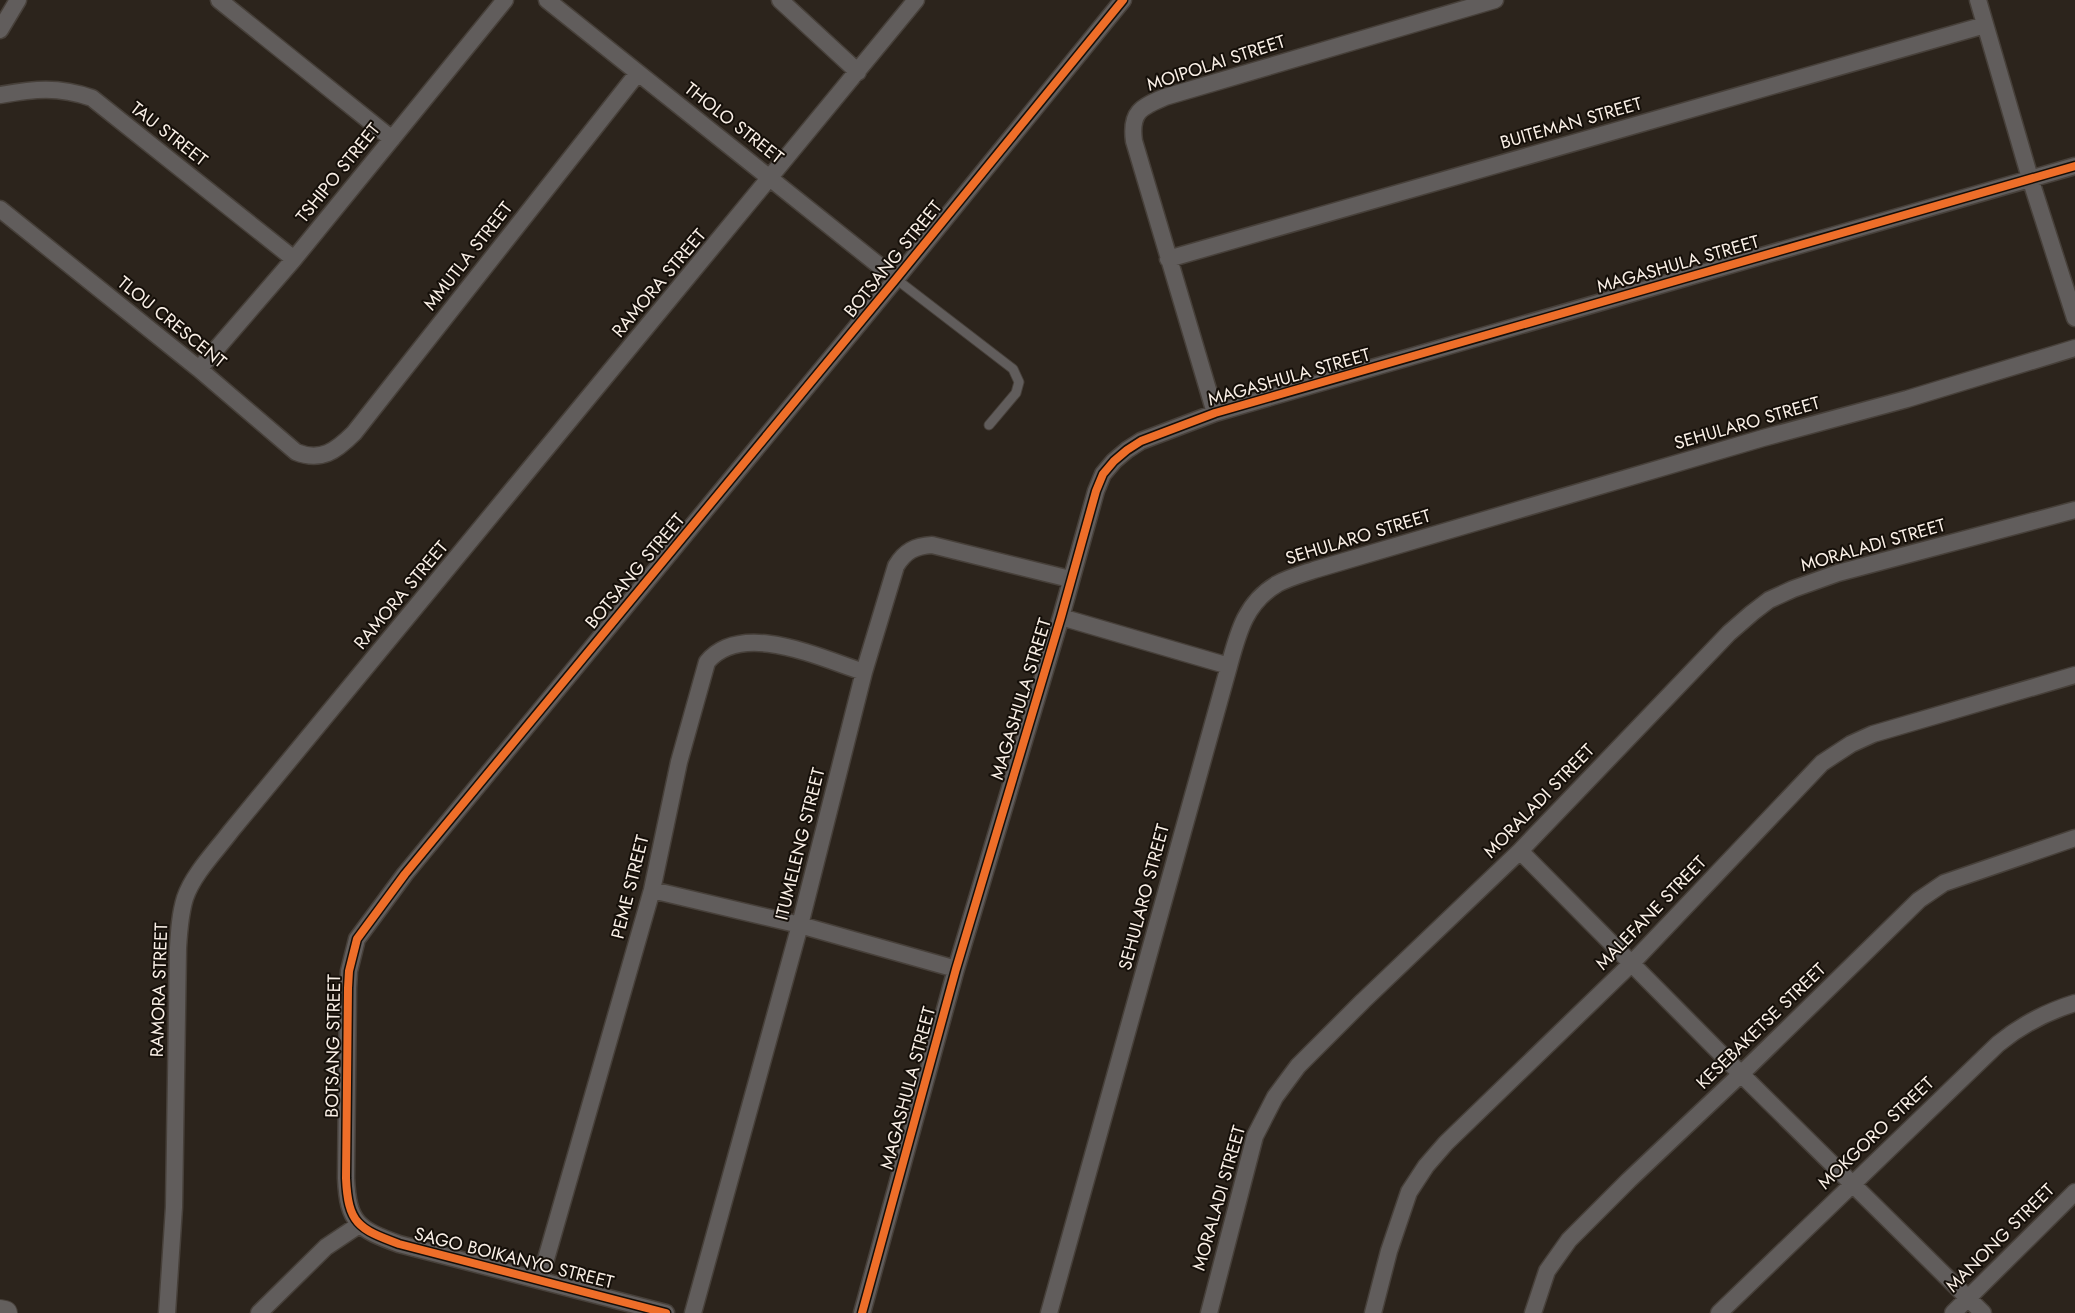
<svg xmlns="http://www.w3.org/2000/svg" width="2075" height="1313" font-family="Jost,sans-serif">
	<style>
		.lines { fill: none; stroke-linecap: round; stroke-linejoin: round }
		.lane-casing { stroke: #47403a; stroke-width: 11 }
		.street-casing { stroke: #47403a; stroke-width: 19 }
		.secondary-casing { stroke: #47403a; stroke-width: 26 }
		.lane { stroke: #615d5c; stroke-width: 9 }
		.street { stroke: #615d5c; stroke-width: 16 }
		.secondary { stroke: #635f5d; stroke-width: 24 }
		.cycleway-casing { stroke: #150f09; stroke-width: 11 }
		.cycleway { stroke: #ee6e29; stroke-width: 8 }
		.labels { text-anchor: middle; stroke-width: 4; stroke-linejoin: round; paint-order: stroke }
		.street-label { font-size: 18px; fill: #f9efe6; stroke: #150f09 }
	</style>
	<rect width="100%" height="100%" fill="#2c241c"/>
	<g class="lines">
		<!-- lane casing -->
		<g class="lane-casing">
			<path id="lane" d="M896,279L1013,369L1019,382L1016,393L989,425"/>
		</g>
		<!-- street casing -->
		<g class="street-casing">
			<path id="street" d="M219,0L392,139
				M547,0L896,279
				M780,0L858,72
				M1978,0L2030,178L2075,318
				M0,30L18,0
				M0,95C34,89 58,86 92,98L294,259
				M0,209L199,369L296,452C321,462 336,451 354,433L637,74
				M1168,259L1985,25
				M199,369L294,259L505,0
				M1215,413L1134,141C1130,112 1141,107 1165,97L1495,0
				M1061,617L1229,666
				M1520,851L1741,1074L1983,1313
				M652,890L800,925L956,969
				M540,1280L652,890L679,762L707,662C742,620 820,658 864,672
				M167,1313L174,1207L178,948C179,931 180,914 185,898C193,874 216,851 231,831L916,0
				M259,1313L326,1247L359,1225
				M666,1313L399,1244C358,1229 348,1223 346,1178L348,988L349,971L357,939L405,874L896,279L1123,0
				M693,1313L800,925L864,672L896,566C905,551 915,546 932,545L1070,579
				M862,1313L956,969L1061,617L1096,491L1103,474L1114,461L1127,450L1141,441L1215,413L2075,166
				M1049,1313L1229,666C1238,633 1245,603 1277,584C1288,578 1302,574 1314,570L1763,438L1907,399L2075,348
				M1209,1313L1255,1136L1275,1097L1298,1066L1363,1001L1520,851L1729,633L1752,613L1769,600L1793,589L1838,573L2075,510
				M1373,1313L1389,1251L1409,1192L1426,1166L1446,1143L1631,964L1822,763L1851,744L1873,734L2075,675
				M1533,1313L1547,1271L1569,1240L1629,1180L1741,1074L1919,900L1944,883L2075,838
				M1719,1313L1998,1044C2021,1025 2046,1012 2075,1003
				M1953,1313L2075,1192"/>
		</g>
		<!-- secondary casing -->
		<g class="secondary-casing">
			<path id="secondary" d="M0,1312L5,1313"/>
		</g>
		<!-- lane -->
		<use href="#lane" class="lane"/>
		<!-- street -->
		<use href="#street" class="street"/>
		<!-- secondary -->
		<use href="#secondary" class="secondary"/>
		<!-- cycleway casing -->
		<g class="cycleway-casing">
			<path id="cycleway" d="M666,1313L399,1244C358,1229 348,1223 346,1178L348,988L349,971L357,939L405,874L896,279L1123,0
				M862,1313L956,969L1061,617L1096,491L1103,474L1114,461L1127,450L1141,441L1215,413L2075,166"/>
		</g>
		<!-- cycleway -->
		<use href="#cycleway" class="cycleway"/>
	</g>
	<g class="labels">
		<!-- street labels -->
		<g class="street-label">
			<text transform="translate(1216 63) rotate(-18)" y="6">MOIPOLAI STREET</text>
			<text transform="translate(734 123) rotate(38)" y="6">THOLO STREET</text>
			<text transform="translate(1571 123) rotate(-16)" y="6">BUITEMAN STREET</text>
			<text transform="translate(169 134) rotate(38)" y="6">TAU STREET</text>
			<text transform="translate(338 173) rotate(-51)" y="6">TSHIPO STREET</text>
			<text transform="translate(468 256) rotate(-52)" y="6">MMUTLA STREET</text>
			<text transform="translate(893 259) rotate(-51)" y="6">BOTSANG STREET</text>
			<text transform="translate(1678 264) rotate(-16)" y="6">MAGASHULA STREET</text>
			<text transform="translate(659 283) rotate(-50)" y="6">RAMORA STREET</text>
			<text transform="translate(172 322) rotate(39)" y="6">TLOU CRESCENT</text>
			<text transform="translate(1289 377) rotate(-16)" y="6">MAGASHULA STREET</text>
			<text transform="translate(1747 423) rotate(-16)" y="6">SEHULARO STREET</text>
			<text transform="translate(1358 537) rotate(-17)" y="6">SEHULARO STREET</text>
			<text transform="translate(1873 545) rotate(-16)" y="6">MORALADI STREET</text>
			<text transform="translate(635 571) rotate(-50)" y="6">BOTSANG STREET</text>
			<text transform="translate(401 595) rotate(-50)" y="6">RAMORA STREET</text>
			<text transform="translate(1021 699) rotate(-73)" y="6">MAGASHULA STREET</text>
			<text transform="translate(1539 801) rotate(-46)" y="6">MORALADI STREET</text>
			<text transform="translate(800 844) rotate(-76)" y="6">ITUMELENG STREET</text>
			<text transform="translate(630 887) rotate(-76)" y="6">PEME STREET</text>
			<text transform="translate(1144 897) rotate(-75)" y="6">SEHULARO STREET</text>
			<text transform="translate(1651 913) rotate(-46)" y="6">MALEFANE STREET</text>
			<text transform="translate(159 990) rotate(-88)" y="6">RAMORA STREET</text>
			<text transform="translate(1761 1026) rotate(-44)" y="6">KESEBAKETSE STREET</text>
			<text transform="translate(333 1046) rotate(-89)" y="6">BOTSANG STREET</text>
			<text transform="translate(908 1088) rotate(-75)" y="6">MAGASHULA STREET</text>
			<text transform="translate(1876 1133) rotate(-44)" y="6">MOKGORO STREET</text>
			<text transform="translate(1219 1198) rotate(-74)" y="6">MORALADI STREET</text>
			<text transform="translate(2000 1238) rotate(-45)" y="6">MANONG STREET</text>
			<text transform="translate(514 1258) rotate(14)" y="6">SAGO BOIKANYO STREET</text>
		</g>
	</g>
</svg>
